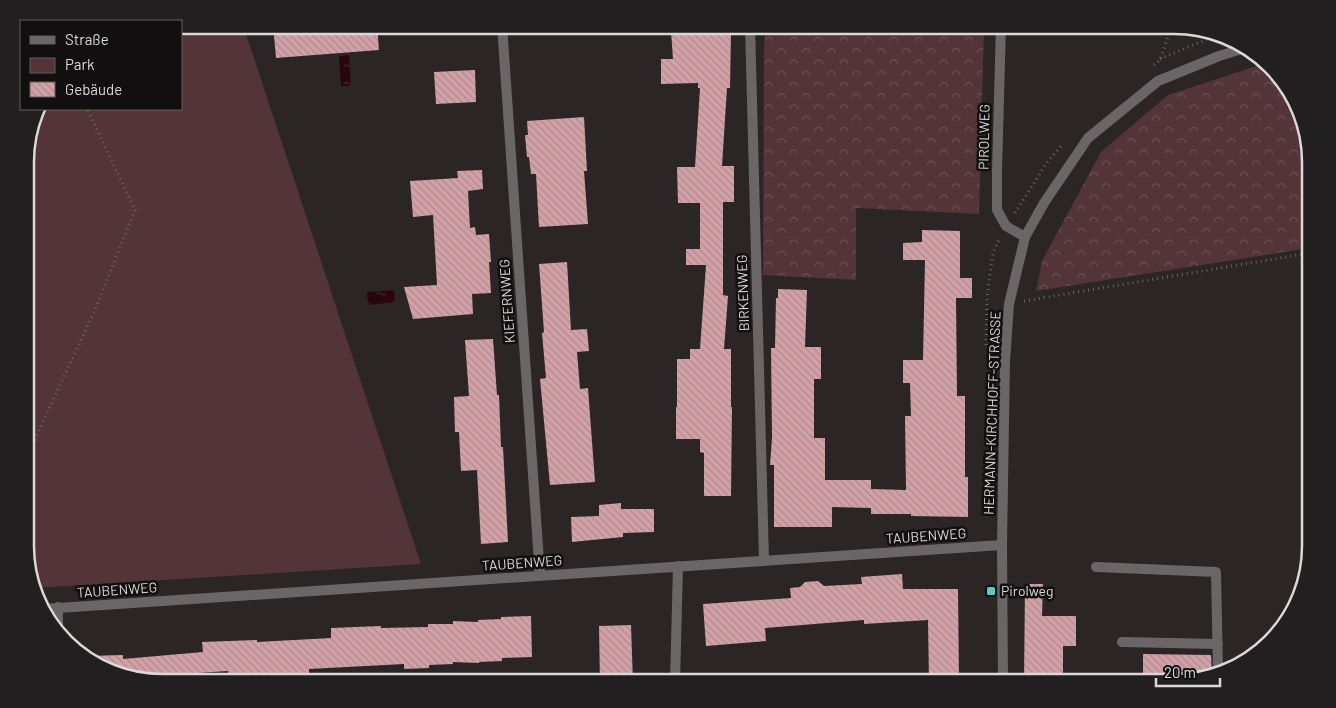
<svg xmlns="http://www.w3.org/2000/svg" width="1336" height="708" font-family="Barlow,sans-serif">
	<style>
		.green { fill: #533438 }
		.forest { fill: url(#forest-crowns) }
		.water { fill: url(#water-ripples) }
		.building { fill: url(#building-back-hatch) }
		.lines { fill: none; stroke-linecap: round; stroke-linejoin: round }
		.path { stroke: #6a6565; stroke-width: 3; stroke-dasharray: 1 4; stroke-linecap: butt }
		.service { stroke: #6a6667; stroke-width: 10 }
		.minor { stroke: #6a6667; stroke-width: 10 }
		.rail { stroke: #898484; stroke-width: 4; stroke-dasharray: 10 5; stroke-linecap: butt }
		.poi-dot { fill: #54cdc7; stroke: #110f0f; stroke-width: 2 }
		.labels { text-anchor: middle; stroke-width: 5; stroke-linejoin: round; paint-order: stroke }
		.street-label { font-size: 14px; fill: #dcd8d8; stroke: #110f0f }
		.poi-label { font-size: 14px; fill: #dcd8d8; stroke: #110f0f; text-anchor: start }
		.rim { fill: none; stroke: #dcd8d8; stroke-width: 2.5 }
	</style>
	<defs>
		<pattern id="forest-crowns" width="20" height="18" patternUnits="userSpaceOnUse" patternTransform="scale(1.25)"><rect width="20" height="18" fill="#533438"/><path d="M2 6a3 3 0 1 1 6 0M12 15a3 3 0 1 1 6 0" fill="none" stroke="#6b5154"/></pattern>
		<pattern id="water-ripples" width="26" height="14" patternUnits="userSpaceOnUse" patternTransform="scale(1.25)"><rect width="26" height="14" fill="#29060e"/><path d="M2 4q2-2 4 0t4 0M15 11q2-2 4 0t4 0" fill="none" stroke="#472a30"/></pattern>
		<pattern id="building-back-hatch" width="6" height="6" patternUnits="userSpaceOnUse" patternTransform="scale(1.25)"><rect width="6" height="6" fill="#d2a1a7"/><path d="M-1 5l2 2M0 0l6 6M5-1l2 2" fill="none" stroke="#ae898e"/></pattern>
	</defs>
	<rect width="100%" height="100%" fill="#2b2525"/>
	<!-- green -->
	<path class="green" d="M181,25H243L421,564L35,588L26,564L25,153L37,109H181Z"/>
	<!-- forest -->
	<path class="forest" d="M766,25H981L984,28L979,214L856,208V280L763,275L764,47Z
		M1263,64L1288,86L1310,144V248L1036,291L1042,261L1101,152L1168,95Z"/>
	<!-- water -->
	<path class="water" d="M349,55L351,86H341L339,56Z
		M394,290L395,302L368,305L367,292Z"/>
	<!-- building -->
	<path class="building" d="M273,25H353V27L377,25L379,50L276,58Z
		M671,31L731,33L730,88H727L722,166H734V202H723V295L728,296L724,349H731V407H732L731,496H704V453L700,452V439H676V407H677V359H690V349H700L706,265H686V249H700V203H678L677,167H695L700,88H698V83L661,84V59H673Z
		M475,70L476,102L436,104L434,72Z
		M584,117L587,171H584L588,224L539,227L536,174H531L529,157H527L525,135H528L527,121Z
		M482,170L483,189L468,191L470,228L475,227L476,235L489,234L491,262H489L491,293L472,294L473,314L413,319L404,287L437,285L433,215L413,217L410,181L458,178L457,171Z
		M922,230L960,231V278H972V298H956L957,396H965V477H968V517L911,516V514H871V508L832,507V527H774V465H770L772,438L771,348H775L776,298H778V289L807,290L805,347H821V379H814V438H825V480H871V489L906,490L905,416H911L910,383H903V360H923L925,260H903V243L922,242Z
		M567,262L571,330L587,329L589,351L577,352L580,389L588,388L595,482L550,485L540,379L546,378L542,333L544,332L539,264Z
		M493,339L497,395H499L501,447H503L508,542L481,544L477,470L461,471L459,432H455L454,397L469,396L465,340Z
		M621,503V509H654V532L623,533V537L572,542L571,517L599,516V505Z
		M902,574L903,589H958L959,683H929L928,620L864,624V620L765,628L766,641L706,646L703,604L791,598L790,588L800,587L805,582L818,581L824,586L862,584L861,577Z
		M1025,584H1043L1042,616H1076V646H1063V683H1024Z
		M531,616L532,657L502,658V661L479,662V663L453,662V664L429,665V668L404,669V664L309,669V674L246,677L247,683H229L228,671L182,674L183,683H162L101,669L87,656L123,655V659L203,652L202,642L257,640V642L331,638V628L381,626V628L428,627V624H453V621L478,622V620L501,619V617Z
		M631,625L633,683H600L599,626Z
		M1143,654L1211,655L1212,673L1183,683H1143Z"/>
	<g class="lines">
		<!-- path -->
		<path class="path" d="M1160,59L1217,35
			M1154,65L1160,60L1172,25
			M1015,213L1046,164L1061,146
			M1024,301L1310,253
			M990,348L986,345L987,297L993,253L999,240
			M26,458L94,312L135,210L87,109"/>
		<!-- service -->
		<path class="service" d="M1096,567L1216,572L1218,671
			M1122,642L1218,644"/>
		<!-- minor -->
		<path class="minor" d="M502,25L540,576
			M750,25L764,560
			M1001,25L997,171V210L1006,226L1025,237
			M43,609L1002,545
			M58,631V607
			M675,683L678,566
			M1003,683L1002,545L1005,362L1009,304L1025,237L1044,203L1088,138L1158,81L1219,56L1245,48"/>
		<!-- rail -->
		<path class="rail" d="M1241,655V663"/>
	</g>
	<!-- markers -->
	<rect class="poi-dot" x="986" y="586" width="10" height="10" rx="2.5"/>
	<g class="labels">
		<!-- street labels -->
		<g class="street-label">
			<text transform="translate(984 137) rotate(-89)" y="5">PIROLWEG</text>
			<text transform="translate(743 293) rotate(-92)" y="5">BIRKENWEG</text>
			<text transform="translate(507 301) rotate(-94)" y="5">KIEFERNWEG</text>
			<text transform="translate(992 413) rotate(-88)" y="5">HERMANN-KIRCHHOFF-STRASSE</text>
			<text transform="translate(926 536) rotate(-4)" y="5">TAUBENWEG</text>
			<text transform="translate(522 563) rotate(-4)" y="5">TAUBENWEG</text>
			<text transform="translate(117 590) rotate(-4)" y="5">TAUBENWEG</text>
		</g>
		<!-- poi labels -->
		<g class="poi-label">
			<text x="1001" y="596">Pirolweg</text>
		</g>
	</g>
	<!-- crop -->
	<path d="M0 0H1336V708H0ZM162 34H1174A128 128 0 0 1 1302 162V546A128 128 0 0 1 1174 674H162A128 128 0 0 1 34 546V162A128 128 0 0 1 162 34Z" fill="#211f1f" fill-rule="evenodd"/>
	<path class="rim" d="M162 34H1174A128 128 0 0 1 1302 162V546A128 128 0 0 1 1174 674H162A128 128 0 0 1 34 546V162A128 128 0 0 1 162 34Z"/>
	<!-- legend -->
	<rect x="20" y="20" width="162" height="90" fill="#110f0f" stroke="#625f5f"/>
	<rect x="30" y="36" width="25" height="8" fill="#6a6667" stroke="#625f5f"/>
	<text x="65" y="45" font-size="15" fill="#dcd8d8">Straße</text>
	<rect x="30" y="58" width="25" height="15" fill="#533438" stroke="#625f5f"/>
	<text x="65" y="70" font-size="15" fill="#dcd8d8">Park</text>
	<rect x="30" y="82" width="25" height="15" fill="url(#building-back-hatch)" stroke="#625f5f"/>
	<text x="65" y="95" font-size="15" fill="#dcd8d8">Gebäude</text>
	<!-- scale -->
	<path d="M1156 678v8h64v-8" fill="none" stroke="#dcd8d8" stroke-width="2.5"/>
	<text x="1164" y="678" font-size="15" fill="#dcd8d8" stroke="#110f0f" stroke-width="4" paint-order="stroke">20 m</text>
</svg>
